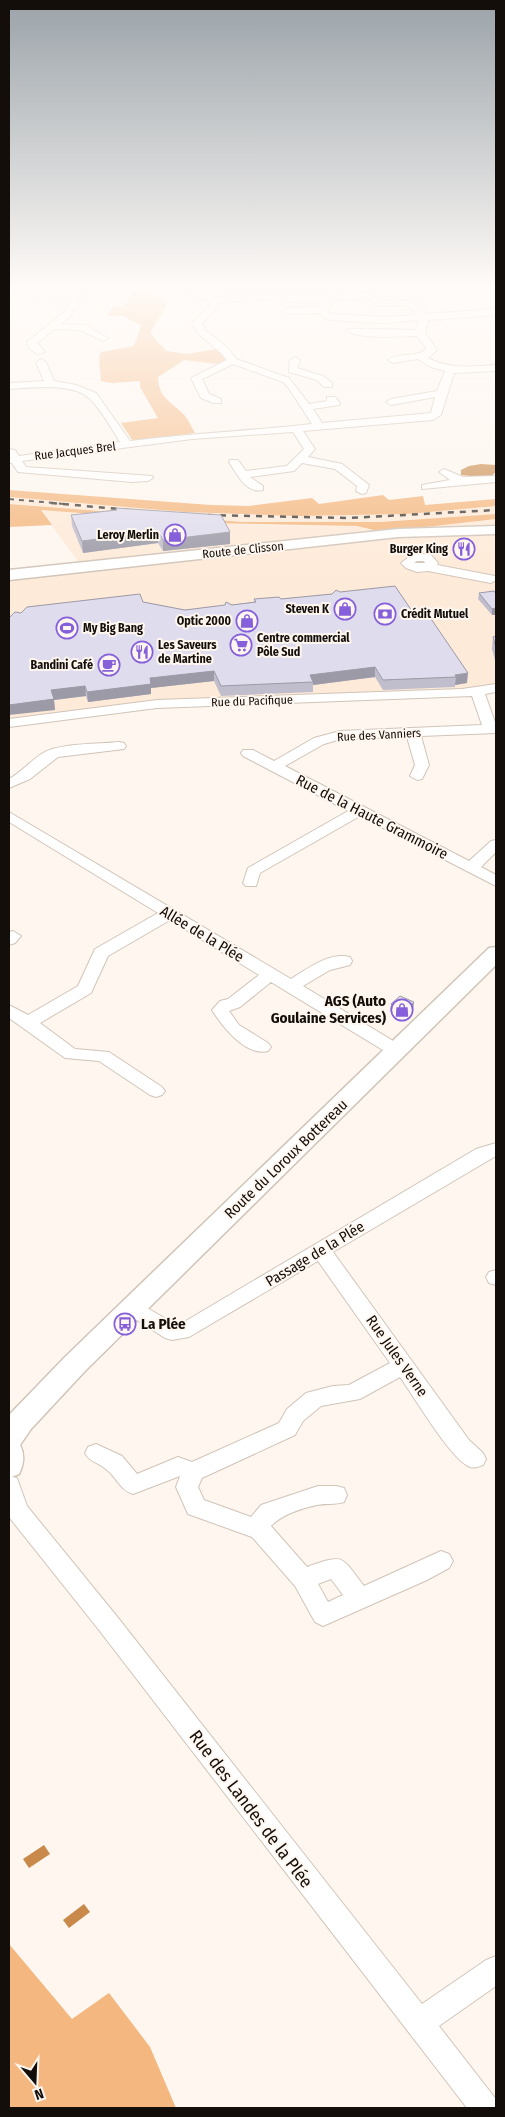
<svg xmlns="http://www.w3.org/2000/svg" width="505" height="2117" font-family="'Fira Sans Condensed',sans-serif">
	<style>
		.built { fill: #feead8 }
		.green { fill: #f4b77f }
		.water { fill: #c9894b }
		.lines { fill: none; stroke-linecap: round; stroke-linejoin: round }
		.minor-casing { stroke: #d1c4b8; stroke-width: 2 }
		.major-casing { stroke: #d1c4b8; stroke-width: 3 }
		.minor { fill: #fff; fill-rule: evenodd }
		.major { fill: #fff; fill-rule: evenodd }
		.rail-far1 { stroke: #403b36; stroke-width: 2; stroke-dasharray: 5 5; stroke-linecap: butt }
		.rail { stroke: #403b36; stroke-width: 2.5; stroke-dasharray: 6 6; stroke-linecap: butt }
		.wall { fill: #c0bdcc }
		.shaded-wall { fill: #9c9aa6 }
		.building { fill: #dfdced; stroke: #9c9aa6 }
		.labels { text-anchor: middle; stroke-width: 4; stroke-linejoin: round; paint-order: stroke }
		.far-street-label { font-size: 12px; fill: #130e0a; stroke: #fef6ef }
		.far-poi-label { font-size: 12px; font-weight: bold; fill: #130e0a; stroke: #fef6ef; text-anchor: end }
		.street-label { font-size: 15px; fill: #130e0a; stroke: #fef6ef }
		.poi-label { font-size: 15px; font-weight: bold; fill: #130e0a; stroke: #fef6ef; text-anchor: end }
		.near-street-label { font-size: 18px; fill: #130e0a; stroke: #fef6ef }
	</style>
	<rect width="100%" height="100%" fill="#fef6ef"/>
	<!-- built -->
	<path class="built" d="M9,497L242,515L407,514L496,506V514L380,522H242L9,504Z
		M40,510L261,525L358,526L382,532L496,519V693L386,698L155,700L9,719V572L80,564Z"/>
	<!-- green -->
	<path class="green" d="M141,290C150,290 155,298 164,298L167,305L150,333L166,351L187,354L217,349L228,361L217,364L184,360L158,377C159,400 172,401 185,416C189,421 192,428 195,433L133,441L121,423L158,418L140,387V381L112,383L101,381L99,357L101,352L134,346L141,325L123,316H107L114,306H124L133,293Z
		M9,490L211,505L249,506L312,498L319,504L383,495L389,500L423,496L425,505L496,499V506L407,514L296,516L185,512L9,497Z
		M9,504L242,522H380L496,514V519L382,532L357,526L211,523L41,510L52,525L9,527Z
		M9,1944L72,2019L109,1993L150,2047L176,2108H9Z"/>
	<!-- water -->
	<path class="water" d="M481,464L496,465V472L489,478L461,475V470L469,466Z
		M44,1845L50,1854L29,1868L23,1859Z
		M84,1904L90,1912L69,1928L63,1920Z"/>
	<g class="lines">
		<!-- minor casing -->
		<g class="minor-casing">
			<path id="minor" d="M78,290H97L77,296L80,301L70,316L61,324L85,325L108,338L103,341L80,330L54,329L37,343L45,352L37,354L29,348L27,342L64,312L72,301L69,297L9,298V292H65Z
				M181,290H194L215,297L259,294L326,296L330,290H338L336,294L371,292L380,300L413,301L427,314L496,309V315L428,320L425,333L437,350L428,358C450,370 472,366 496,365V371L454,373L441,415L433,420L303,431L315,449L308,457L342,464L369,485L366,493L362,494L356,491L357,486L335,469L302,463L294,471L250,477L263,486V490C246,494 237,474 229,462L230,460H238L246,471L287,466L304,449L293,432L192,439L22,461L26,467L152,476L153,478L148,481L132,482L18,472L12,463H9V449L15,450L19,456L120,442C111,428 101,409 89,398C71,382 30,388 9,389V383L44,381L36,362L41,359L46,362L54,381L76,385L96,393L130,441C191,433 252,431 312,424L288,387L283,382L233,364L202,379L209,394L221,399V403H213L201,398L191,378L227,360C217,346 200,340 192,324L209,305V301ZM369,298L378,306L407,305L418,315L385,317L331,314L328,310L333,300ZM259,300L323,302L320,307L287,308L282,311L287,314L320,313L328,320L385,323L419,320L416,330C405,330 350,327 346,330C358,340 401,336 417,336L427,349C416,358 398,352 388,360L393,363L418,359L431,367L445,371L437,391L391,399L386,402L391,405L435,397L431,413L322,423L313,409L339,405L340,403L335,397H327V401L309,404L289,378L236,359L227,347L205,330L202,324L216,308L218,302Z
				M295,357L300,360L297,368L323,376L332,383V387H324L317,380L289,372L290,360Z
				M444,469L463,477L496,476V482L422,489V485L450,480L439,472Z
				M414,553L431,555L438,563L437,565L495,576L496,580L491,583L428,571L417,572L406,568L401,563ZM417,561H424L425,563H414Z
				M496,684V692L485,694L496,725V733L421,736L429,765L422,779L417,780L410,776L415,765L407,737L341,739L324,744L285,766L469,861L491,841L496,840V852L481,867L496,875V886L360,816L260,873L256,886H246L243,883L248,868L348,811L243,756L241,753L243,750H253L274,761L314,738L340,731L482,725L472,696L157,708L9,727V719L157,700L462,689Z
				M119,742L124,743L126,746L124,749L58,757L30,779L9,788V779C22,772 30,761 43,753C59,743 99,744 119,742Z
				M9,812L291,979C307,969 329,952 350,957L352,961L350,965L330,970L303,986L403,1047L406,1051L403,1055H391L271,982L240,1007L229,1011L239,1025L268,1043L271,1047L268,1051C246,1057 222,1026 212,1010L220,1001L228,999L259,975L170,920L108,956L91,993L40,1023L75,1049L109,1052L162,1087L165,1091L162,1095L156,1097L150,1095L99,1061L65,1058L9,1018V1005L28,1015L78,986L95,949L158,913L9,822Z
				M13,931L21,936L15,943L9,945V932Z
				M496,1143V1156L333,1252L469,1440L483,1453L486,1459L483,1465C477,1467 474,1469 468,1466C448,1455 415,1398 400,1377L360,1399L321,1406L303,1421L295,1435L202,1478L198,1487L204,1500L251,1517L261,1505L318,1486H336L344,1488L347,1495L344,1502C335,1505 326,1503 317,1505C302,1508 281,1515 271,1526L307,1567C345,1554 340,1555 364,1586L441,1551L449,1554L453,1561L449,1568L427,1580L323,1626L315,1622L295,1586L252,1537L188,1514L176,1487L180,1476L133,1494C120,1490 117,1478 107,1470C99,1462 90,1463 85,1453L88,1447L96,1444L122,1456L137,1474L178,1457L192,1462L279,1423L287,1409L306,1393L333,1386L349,1385L390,1363L318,1261L189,1337L172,1340L165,1338L126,1313L123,1308L126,1303L133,1300L175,1324L184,1322L476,1149ZM331,1579L343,1595L328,1602L318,1584Z
				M496,1270V1285L489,1283L486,1277L489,1272Z
				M9,1476L17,1478L27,1506L115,1614L422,2004L486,1960L496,1956V1986L439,2026L495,2098L496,2108H467L99,1630L9,1517Z"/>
		</g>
		<!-- major casing -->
		<g class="major-casing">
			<path id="major" d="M496,526V534L398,537L9,580V570L398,529Z
				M496,947V965L85,1371L31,1429L20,1445C25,1455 24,1464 19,1474L9,1478V1416L11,1413L65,1357L489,948Z"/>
		</g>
		<!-- minor -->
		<use href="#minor" class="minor"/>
		<!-- major -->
		<use href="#major" class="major"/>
		<!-- rail-far1 -->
		<path class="rail-far1" d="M9,499L65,504"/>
		<!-- rail -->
		<path class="rail" d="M51,503L131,510
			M208,515L349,518L496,510"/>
	</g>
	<!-- wall -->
	<path class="wall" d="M116,508L230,544L163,551L158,543L83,553L72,526L71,515L116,510Z
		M340,592L412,611L467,683L455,685V687L383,690L375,677L313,685V692L221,696L214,681L151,688V694L88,702L86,696L54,700L55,710L21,613L143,602L185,610L254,602V599H281L332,594Z
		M479,593L496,594V615H492L478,599Z
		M496,636V664L492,649L493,637Z
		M414,1002L413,1009L405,1018L390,1011L391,1004Z"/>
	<!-- shaded-wall -->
	<path class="shaded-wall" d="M158,531V543L83,553L82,541Z
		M230,532V544L163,551V540Z
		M496,608V615H492V609Z
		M375,667V677L313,685V682L310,675Z
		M214,671V681L151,688V694L88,702L87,692L150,678Z
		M468,673L467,683L455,685L456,677L455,675Z
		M85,686L86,696L54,700L55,710L9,715V705L51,690Z
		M414,1002L413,1009L405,1018V1011Z"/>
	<!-- building -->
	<path class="building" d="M116,508L221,515L230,532L163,540L158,531L82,541L71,515L117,510Z
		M395,586L412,611L425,610L468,673L455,675L456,677L383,680L375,667L310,675L313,682L221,686L214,671L150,678L151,684L87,692L85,686L51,690L54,699L9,705V618L15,612L21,613L27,607L140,594L143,602L185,610L225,605L226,602L232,605L256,602L254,599L279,597L281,599L332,594L336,590L340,592Z
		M494,591L496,594V608L492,609L479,593Z
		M496,636V648L493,637Z
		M400,996L414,1002L405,1011L391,1004Z"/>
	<!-- sky -->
	<linearGradient id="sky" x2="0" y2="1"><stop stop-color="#9ba3a9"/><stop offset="0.49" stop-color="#fffbf8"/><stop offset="1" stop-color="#fffbf8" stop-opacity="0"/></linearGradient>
	<rect width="505" height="586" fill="url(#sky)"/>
	<!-- icons -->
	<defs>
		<g id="shop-ring" transform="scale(1.125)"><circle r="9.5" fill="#fef6ef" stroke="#8560da" stroke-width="1.5"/><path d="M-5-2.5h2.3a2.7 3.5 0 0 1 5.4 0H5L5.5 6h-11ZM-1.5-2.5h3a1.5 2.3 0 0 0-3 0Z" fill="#8560da"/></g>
		<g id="restaurant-ring" transform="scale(1.125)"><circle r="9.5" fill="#fef6ef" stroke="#8560da" stroke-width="1.5"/><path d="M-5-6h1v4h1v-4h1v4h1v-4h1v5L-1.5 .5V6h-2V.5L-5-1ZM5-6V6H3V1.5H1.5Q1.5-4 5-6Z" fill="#8560da"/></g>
		<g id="bank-ring" transform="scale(1.125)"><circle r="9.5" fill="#fef6ef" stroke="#8560da" stroke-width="1.5"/><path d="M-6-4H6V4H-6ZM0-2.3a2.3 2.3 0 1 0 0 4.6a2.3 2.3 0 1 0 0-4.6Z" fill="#8560da"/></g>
		<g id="stadium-ring" transform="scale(1.125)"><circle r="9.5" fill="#fef6ef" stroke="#8560da" stroke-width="1.5"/><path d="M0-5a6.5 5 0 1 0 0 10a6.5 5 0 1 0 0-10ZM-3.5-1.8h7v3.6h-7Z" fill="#8560da"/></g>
		<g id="supermarket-ring" transform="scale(1.125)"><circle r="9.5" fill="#fef6ef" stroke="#8560da" stroke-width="1.5"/><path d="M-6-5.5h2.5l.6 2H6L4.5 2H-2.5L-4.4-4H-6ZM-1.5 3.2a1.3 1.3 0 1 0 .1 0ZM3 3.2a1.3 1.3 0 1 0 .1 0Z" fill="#8560da"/></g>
		<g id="cafe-ring" transform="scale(1.125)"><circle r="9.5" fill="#fef6ef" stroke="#8560da" stroke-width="1.5"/><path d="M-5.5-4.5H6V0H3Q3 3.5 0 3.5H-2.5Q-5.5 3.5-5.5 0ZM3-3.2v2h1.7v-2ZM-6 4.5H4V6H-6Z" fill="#8560da"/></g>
		<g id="bus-ring" transform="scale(1.125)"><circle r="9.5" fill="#fef6ef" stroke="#8560da" stroke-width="1.5"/><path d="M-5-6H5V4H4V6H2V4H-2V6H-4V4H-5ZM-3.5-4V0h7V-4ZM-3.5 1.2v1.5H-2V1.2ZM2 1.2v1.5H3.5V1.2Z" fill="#8560da"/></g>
	</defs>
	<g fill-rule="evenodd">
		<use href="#shop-ring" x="175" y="535"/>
		<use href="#restaurant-ring" x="464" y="549"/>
		<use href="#shop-ring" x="345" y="609"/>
		<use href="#bank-ring" x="385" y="614"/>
		<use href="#shop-ring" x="247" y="621"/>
		<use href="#stadium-ring" x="67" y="628"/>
		<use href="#supermarket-ring" x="241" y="645"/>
		<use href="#restaurant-ring" x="142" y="652"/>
		<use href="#cafe-ring" x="109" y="665"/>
		<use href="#shop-ring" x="402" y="1010"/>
		<use href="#bus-ring" x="125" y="1324"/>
	</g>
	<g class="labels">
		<!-- far-street labels -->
		<g class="far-street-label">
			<text transform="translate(75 451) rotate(-7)" y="4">Rue Jacques Brel</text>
			<text transform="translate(243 550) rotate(-6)" y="4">Route de Clisson</text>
			<text transform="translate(252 701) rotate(-2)" y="4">Rue du Pacifique</text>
			<text transform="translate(379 735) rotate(-3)" y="4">Rue des Vanniers</text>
		</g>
		<!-- far-poi labels -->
		<g class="far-poi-label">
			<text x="159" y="539">Leroy Merlin</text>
			<text x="448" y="553">Burger King</text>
			<text x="329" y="613">Steven K</text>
			<text x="401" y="618" text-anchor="start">Crédit Mutuel</text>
			<text x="231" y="625">Optic 2000</text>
			<text x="83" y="632" text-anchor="start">My Big Bang</text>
			<text x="257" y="642" text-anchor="start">Centre commercial<tspan x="257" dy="14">Pôle Sud</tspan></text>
			<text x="158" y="649" text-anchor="start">Les Saveurs<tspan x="158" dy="14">de Martine</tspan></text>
			<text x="93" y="669">Bandini Café</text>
		</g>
		<!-- street labels -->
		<g class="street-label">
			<text transform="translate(372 817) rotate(27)" y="5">Rue de la Haute Grammoire</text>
			<text transform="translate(202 934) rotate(31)" y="5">Allée de la Plée</text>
			<text transform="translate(286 1159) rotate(-44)" y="5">Route du Loroux Bottereau</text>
			<text transform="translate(315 1254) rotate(-31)" y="5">Passage de la Plée</text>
			<text transform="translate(397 1356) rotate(55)" y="5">Rue Jules Verne</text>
		</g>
		<!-- poi labels -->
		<g class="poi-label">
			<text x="386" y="1006">AGS (Auto<tspan x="386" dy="17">Goulaine Services)</tspan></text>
			<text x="141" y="1329" text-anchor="start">La Plée</text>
		</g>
		<!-- near-street labels -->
		<g class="near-street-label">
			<text transform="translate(251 1809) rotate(53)" y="6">Rue des Landes de la Plée</text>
		</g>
	</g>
	<!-- border -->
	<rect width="505" height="2117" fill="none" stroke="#130e0a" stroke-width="20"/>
	<!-- north arrow -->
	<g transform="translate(35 2082) rotate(161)" stroke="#fef6ef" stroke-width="4" paint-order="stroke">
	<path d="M0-4L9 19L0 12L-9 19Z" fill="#130e0a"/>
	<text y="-8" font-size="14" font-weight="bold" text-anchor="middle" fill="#130e0a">N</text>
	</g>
</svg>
